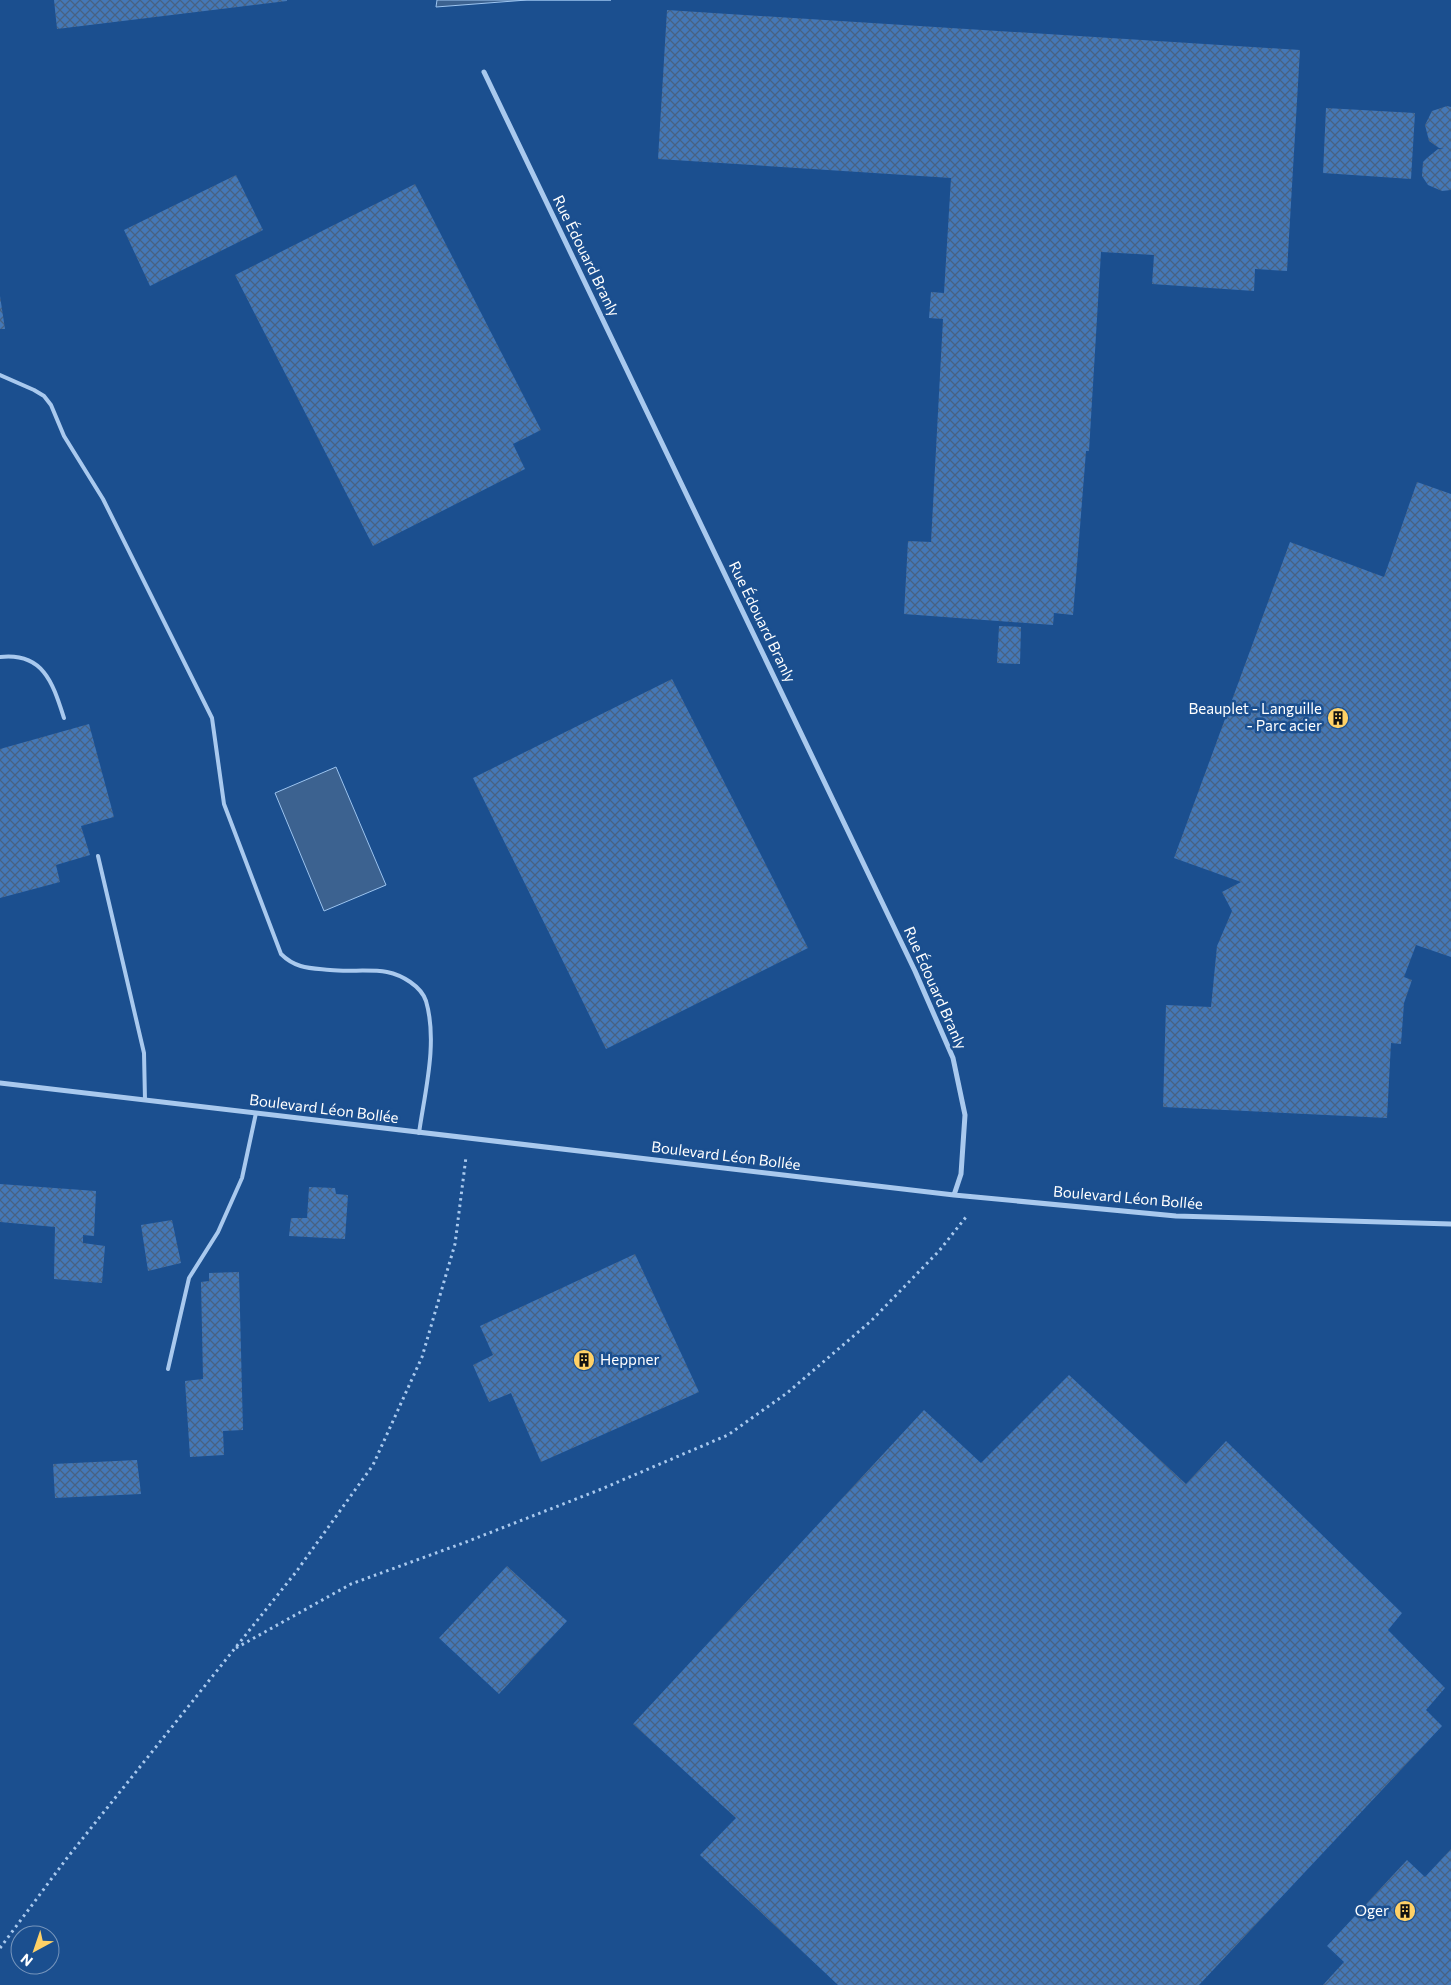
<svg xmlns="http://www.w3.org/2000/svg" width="1451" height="1985" font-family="Commissioner,sans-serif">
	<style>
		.water { fill: #3c6290; stroke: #9cc4f0 }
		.building { fill: url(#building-cross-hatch) }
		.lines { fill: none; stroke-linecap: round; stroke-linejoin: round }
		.path { stroke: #a9c9ee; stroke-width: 3; stroke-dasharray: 2.5 4; stroke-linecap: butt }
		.service { stroke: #a9c9ee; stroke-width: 4 }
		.minor { stroke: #a9c9ee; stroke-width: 5 }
		.labels { text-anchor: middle; stroke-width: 5; stroke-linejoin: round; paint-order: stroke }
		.street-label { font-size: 15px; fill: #fff; stroke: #1b4f8f }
		.poi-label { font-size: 15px; fill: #fff; stroke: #1b4f8f; text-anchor: end }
	</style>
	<defs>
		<pattern id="building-cross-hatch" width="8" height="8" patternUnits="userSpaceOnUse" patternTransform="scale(1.25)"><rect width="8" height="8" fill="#4478b7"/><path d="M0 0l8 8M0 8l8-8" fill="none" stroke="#486282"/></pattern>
	</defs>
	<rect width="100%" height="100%" fill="#1b4f8f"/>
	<!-- water -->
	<path class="water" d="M437,0H611H527L436,7Z
		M336,767L386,885L324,911L275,793Z"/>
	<!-- building -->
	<path class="building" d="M54,0H287V1L57,29Z
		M667,10L1300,50L1287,271L1255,269L1254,291L1152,284L1154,255L1101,252L1089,451H1086L1085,464L1073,615L1054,613L1053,625L904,614L908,541L931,542L943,319L929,318L931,292L944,293L951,178L658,159Z
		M1447,106L1451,107V190L1442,191L1428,185L1422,176L1423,162L1427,158L1438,149H1444L1439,148L1429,141L1425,125L1432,111Z
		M1326,108L1415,113L1411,179L1323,173Z
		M236,175L263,230L150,286L124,230Z
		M415,184L541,430L513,444L525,469L373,546L235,275Z
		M0,296L5,329H0Z
		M1417,482L1451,494V957L1416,945L1404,977L1412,980L1404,1003L1401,1044L1391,1043L1387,1118L1163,1107L1166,1005L1211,1007L1217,946L1232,911L1222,892L1241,882L1174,858L1290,542L1384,577Z
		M999,626L1021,627L1020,664L997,663Z
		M672,679L808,948L606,1049L473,778Z
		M89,724L114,817L81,826L90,855L56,865L60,882L0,898V749Z
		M0,1184L96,1191L94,1236L83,1235V1243L105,1246L102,1283L54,1279L55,1227L0,1222Z
		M309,1187L335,1188L336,1194L348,1195L345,1239L289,1236L291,1218H307Z
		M172,1220L181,1263L148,1271L141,1225Z
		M635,1254L699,1392L541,1462L511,1393L489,1402L473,1365L493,1355L480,1326Z
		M239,1272L243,1430L223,1431L224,1455L190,1457L185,1381L203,1379L201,1282L209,1281V1273Z
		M1069,1375L1186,1484L1226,1441L1402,1613L1388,1630L1445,1688L1426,1710L1442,1726L1199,1985H838L700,1855L736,1818L633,1724L924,1410L981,1463Z
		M137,1460L141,1494L55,1498L53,1464Z
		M507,1566L567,1621L499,1694L439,1638Z
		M1451,1849V1985H1323L1344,1962L1327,1946L1407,1860L1425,1877Z"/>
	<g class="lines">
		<!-- path -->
		<path class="path" d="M236,1648L351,1584L466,1542L599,1490L728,1435L787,1393L871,1321L939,1251L966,1217
			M0,1948L67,1858L296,1572L373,1465L422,1357L455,1244L466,1157"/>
		<!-- service -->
		<path class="service" d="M0,375L34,390L44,396L51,405L64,436L103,499L212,718L224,804L281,954C296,969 311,968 330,970C348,972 370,969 387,972C402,975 421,986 426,1001C438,1042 425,1091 419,1133
			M0,657C44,652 53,684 64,718
			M98,856L144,1053L145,1100
			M168,1369L189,1278L218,1232L242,1178L256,1113"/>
		<!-- minor -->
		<path class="minor" d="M484,72L915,971L953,1058L965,1115L961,1174L954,1195
			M0,1083L954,1195L1176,1216L1451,1224"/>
	</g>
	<!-- icons -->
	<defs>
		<g id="building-disc" transform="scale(1.125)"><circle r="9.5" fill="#ffd166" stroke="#1b4f8f"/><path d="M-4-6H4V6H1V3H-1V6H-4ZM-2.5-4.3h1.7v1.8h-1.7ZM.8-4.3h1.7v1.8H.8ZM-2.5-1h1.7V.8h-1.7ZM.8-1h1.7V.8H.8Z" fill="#111"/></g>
	</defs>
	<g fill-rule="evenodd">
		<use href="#building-disc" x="1338" y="718"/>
		<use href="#building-disc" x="584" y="1360"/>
		<use href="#building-disc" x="1405" y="1911"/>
	</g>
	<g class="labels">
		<!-- street labels -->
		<g class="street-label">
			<text transform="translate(586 256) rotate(64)" y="5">Rue Édouard Branly</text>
			<text transform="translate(762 622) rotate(64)" y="5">Rue Édouard Branly</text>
			<text transform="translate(935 988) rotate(66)" y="5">Rue Édouard Branly</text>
			<text transform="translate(324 1109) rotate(7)" y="5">Boulevard Léon Bollée</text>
			<text transform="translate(726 1156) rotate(7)" y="5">Boulevard Léon Bollée</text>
			<text transform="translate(1128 1198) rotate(5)" y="5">Boulevard Léon Bollée</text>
		</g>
		<!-- poi labels -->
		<g class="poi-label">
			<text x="1322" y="714">Beauplet - Languille<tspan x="1322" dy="17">- Parc acier</tspan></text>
			<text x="600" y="1365" text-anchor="start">Heppner</text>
			<text x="1389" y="1916">Oger</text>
		</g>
	</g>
	<!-- north arrow -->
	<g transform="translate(35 1950) rotate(220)"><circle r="24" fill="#1b4f8f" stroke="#7695bc"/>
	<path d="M0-4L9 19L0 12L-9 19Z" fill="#ffd166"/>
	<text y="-8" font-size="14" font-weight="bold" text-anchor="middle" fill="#ffffff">N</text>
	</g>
</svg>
